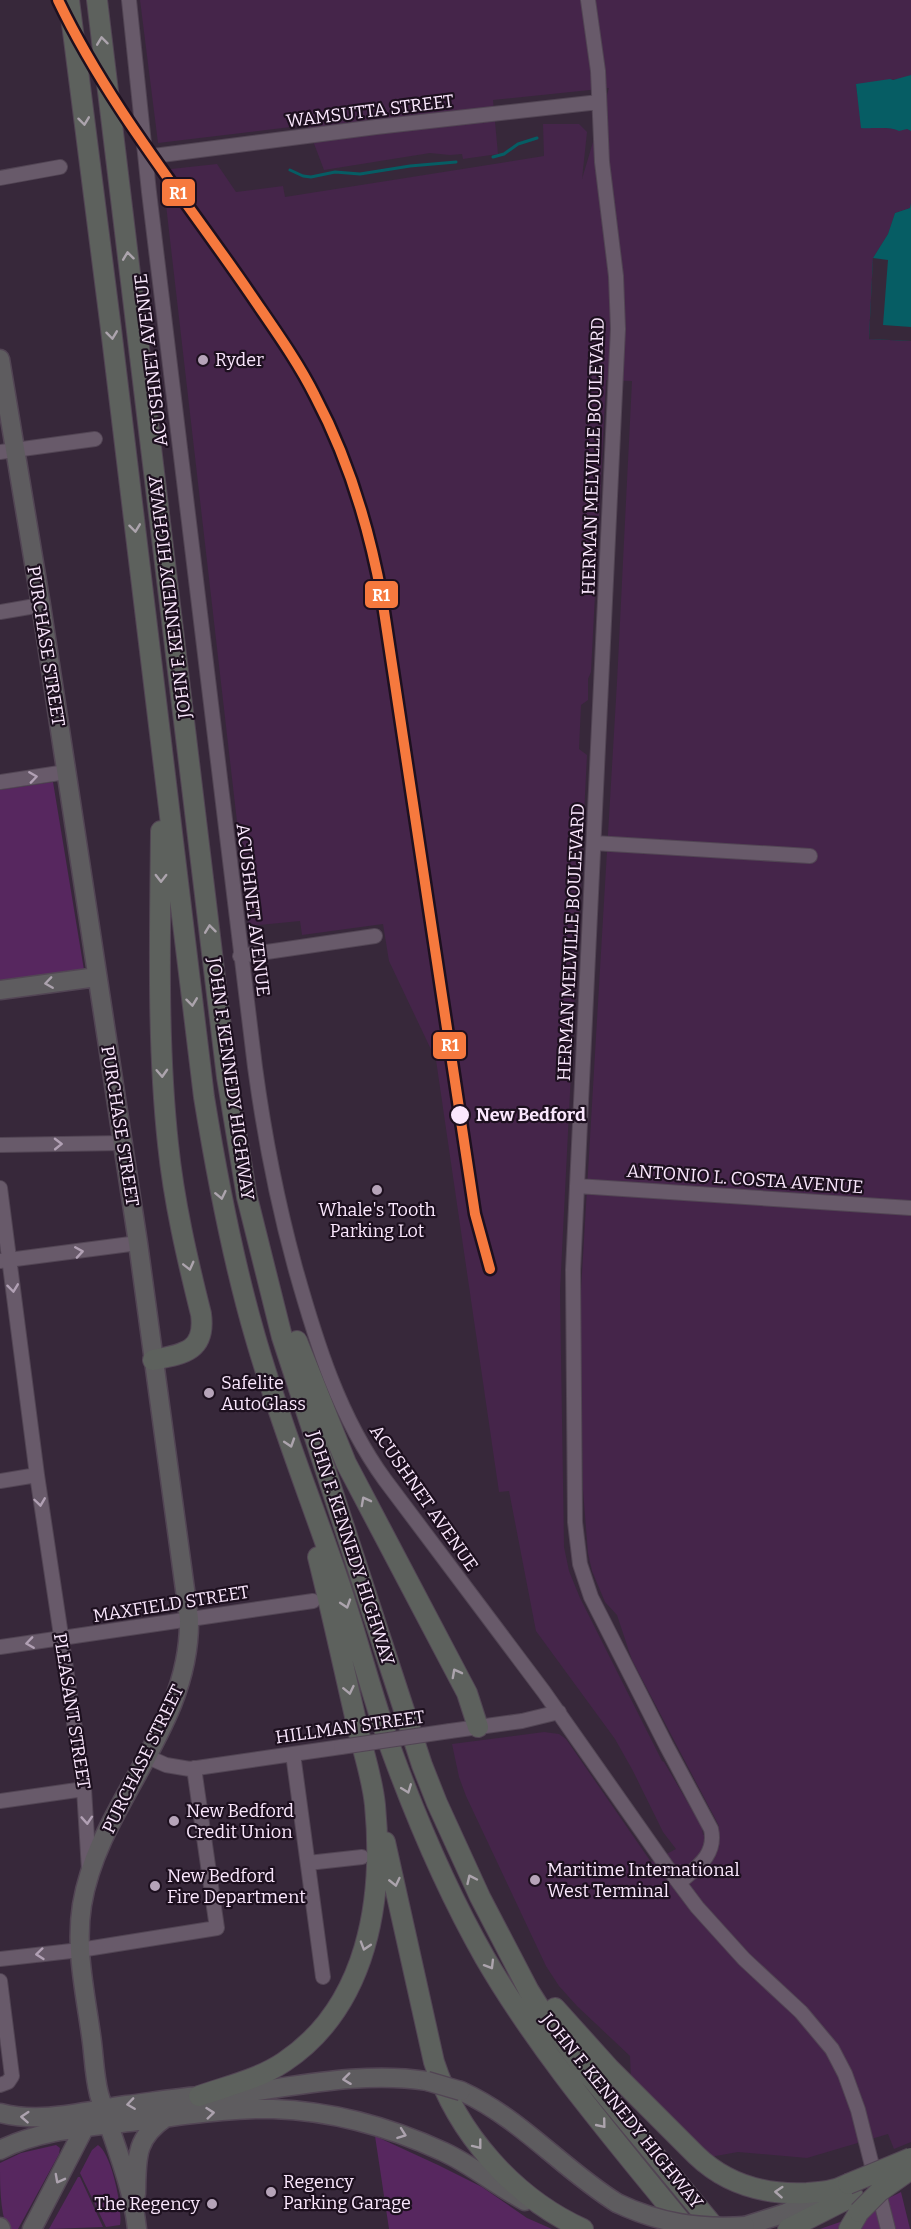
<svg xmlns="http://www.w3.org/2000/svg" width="911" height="2229" font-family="Bitter,serif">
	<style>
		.built { fill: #45254a; fill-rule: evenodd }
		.green { fill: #57275f }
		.water { fill: #065d64 }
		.pier { fill: #37283a }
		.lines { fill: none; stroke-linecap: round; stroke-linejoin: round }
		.stream { stroke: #065d64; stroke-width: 3 }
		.minor-casing { stroke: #524554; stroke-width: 16 }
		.major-casing { stroke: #524554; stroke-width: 21 }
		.highway-casing { stroke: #524554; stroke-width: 22 }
		.minor { stroke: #685a6a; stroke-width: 14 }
		.major { stroke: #5e5c5f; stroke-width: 18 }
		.highway { stroke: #5d615d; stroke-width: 20 }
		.minor-bridge-casing { stroke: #524554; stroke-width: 16; stroke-linecap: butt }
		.major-bridge-casing { stroke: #524554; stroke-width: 21; stroke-linecap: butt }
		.highway-bridge-casing { stroke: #524554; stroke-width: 22; stroke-linecap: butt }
		.minor-bridge { stroke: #685a6a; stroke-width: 14 }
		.major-bridge { stroke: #5e5c5f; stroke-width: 18 }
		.highway-bridge { stroke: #5d615d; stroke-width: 20 }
		.rail-1-casing { stroke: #1d101f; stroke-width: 15 }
		.rail-1 { stroke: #f6793e; stroke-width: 10 }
		.oneway { stroke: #aca4ad }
		.oneway2 { stroke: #b1a0b4 }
		.oneway3 { stroke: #aca2ae }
		.poi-dot { fill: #b6a4b9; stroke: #1d101f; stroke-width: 2 }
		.stop-dot { fill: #fae7fd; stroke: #1d101f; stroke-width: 2 }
		.labels { text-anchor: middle; stroke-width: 4.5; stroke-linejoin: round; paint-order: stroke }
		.street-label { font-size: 18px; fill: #fae7fd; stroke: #1d101f }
		.poi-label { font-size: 18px; fill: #fae7fd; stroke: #1d101f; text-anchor: start }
		.stop-label { font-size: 18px; font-weight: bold; fill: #fae7fd; stroke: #1d101f; text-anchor: start }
		.line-badge { stroke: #1d101f; stroke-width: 2 }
		.badge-label { font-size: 16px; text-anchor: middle; font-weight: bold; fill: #fff }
	</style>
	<rect width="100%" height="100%" fill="#37283a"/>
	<!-- built -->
	<path class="built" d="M140,0H911V75L904,78L856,85L862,127L907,129L911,131V203L910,208L895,213L888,234L873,258L869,339L911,341V2142L894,2149L888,2134L807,2158L738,2152L710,2157L631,2080L630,2056L577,2006L559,1986L546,1966L466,1796L459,1777L452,1744L544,1732L559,1734L566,1739L651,1862L676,1849L663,1832L633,1771L615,1739L536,1631L509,1491L499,1492L436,1060L389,961L383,924L302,935L300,921L249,926L162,170L217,164L236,192L283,186L285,197L544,156L543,124H579L587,132L582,179L609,88L493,100L498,154L463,159L462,154L450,155L430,153L324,170L307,125L158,143ZM606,380L632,381L617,682L580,1307L583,1490L588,1553L592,1571L605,1602L617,1615L632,1660L719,1826L703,1835L702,1827L664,1762L662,1761L580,1598L569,1571L564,1547L560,1291L587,755L579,749L581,705L588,700V679L591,672Z"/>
	<!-- green -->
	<path class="green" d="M53,782L84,970L0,980V790Z
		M375,2136L438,2165L482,2187L527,2218L552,2229H389Z
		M56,2145L60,2148L59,2154L18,2229H7C0,2209 0,2185 0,2163L21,2153Z
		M98,2145C112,2154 123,2210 120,2225L106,2227L80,2173L92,2150Z
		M78,2177H80L103,2227L49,2229Z
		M901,2192L910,2229H820L843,2221Z"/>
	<!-- water -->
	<path class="water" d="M911,75V131L907,129L899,131C891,126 869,129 861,128L856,84L890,79L893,80Z
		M911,203V341L869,339L873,258L888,234L895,213L910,208Z"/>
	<!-- pier -->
	<path class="pier" d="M873,258L888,260L883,325L911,327V341L869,339Z"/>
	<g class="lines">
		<!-- stream -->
		<path class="stream" d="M493,157L504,154L518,144L537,138
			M290,170L303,176L311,177L335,172L360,174L410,166L456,162"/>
		<!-- minor casing -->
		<g class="minor-casing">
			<path id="minor" d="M129,0L149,192L255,1067C264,1134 277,1201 295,1267C316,1342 339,1417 385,1480L544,1692L667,1867L697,1907L744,1959L801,2012L832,2049L845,2074L858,2110L888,2229
				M588,0L598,71L602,162L616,276L618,329L573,1270L575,1522L580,1564L591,1597L666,1745L711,1829C717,1855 696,1868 679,1883
				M146,157L376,127L599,102
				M0,178L60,167
				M0,452L95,439
				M0,612L41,605
				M0,782L66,772
				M594,843L810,856
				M240,956L375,936
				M0,1145L123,1143
				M577,1186L911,1208
				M0,1188L37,1475L84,1789L89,1870
				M0,1261L138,1243
				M0,1481L37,1475
				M0,1647L313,1601
				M450,1731L522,1721L559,1712
				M293,1754L323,1977
				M148,1757L166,1765L190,1769L341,1747
				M0,1801L84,1789
				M308,1863L362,1857
				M0,1959L80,1950L217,1928L194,1768
				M0,1981L12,2076L8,2082L0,2085"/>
		</g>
		<!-- major casing -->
		<g class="major-casing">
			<path id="major" d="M0,359L41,605L138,1243L189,1619C191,1729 99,1802 82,1905C75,1948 85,1992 91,2035C94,2054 94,2075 99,2094C112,2139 132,2182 137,2229
				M0,990L97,977
				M461,2091C522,2119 561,2168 617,2203
				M0,2113C42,2124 85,2111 127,2105C151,2102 175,2098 199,2096C211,2095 224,2096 236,2094C299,2086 363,2071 427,2081
				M0,2150C41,2129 92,2127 137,2121C182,2116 228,2108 273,2109C332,2111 390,2127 444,2152C472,2165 497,2186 525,2201
				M136,2194C137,2160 134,2139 165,2118
				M745,2226L786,2213L830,2193
				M0,2227L1,2229
				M32,2229L88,2121"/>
		</g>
		<!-- highway casing -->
		<g class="highway-casing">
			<path id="highway" d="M69,0L111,329L204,1097C217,1177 232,1257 255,1336C279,1420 312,1502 340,1585C358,1640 372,1697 392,1752C418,1823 448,1893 485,1958C542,2056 616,2141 687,2229
				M97,0L227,1077L247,1197L282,1337L422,1765L437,1803L480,1897L529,1991L543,2013L588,2074L716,2229
				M297,1341L346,1463L467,1693L478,1727
				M153,1360C184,1354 206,1351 201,1314C187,1258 174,1202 168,1144C157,1041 160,935 161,831
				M385,1842L434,2062C457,2133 514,2198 583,2229
				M555,2008L609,2068L696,2155C727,2185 765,2195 807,2193C821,2192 835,2191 848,2184
				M199,2096C227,2086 259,2079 284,2062C368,2006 384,1899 375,1805C372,1774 360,1743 354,1712C342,1660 331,1609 318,1557
				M788,2229L853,2196
				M849,2229L859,2212"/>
		</g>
		<!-- minor -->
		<use href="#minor" class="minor"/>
		<!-- major -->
		<use href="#major" class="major"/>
		<!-- highway -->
		<use href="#highway" class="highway"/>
		<!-- minor-bridge casing -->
		<g class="minor-bridge-casing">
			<path id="minor-bridge" d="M341,1747L450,1731"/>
		</g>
		<!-- major-bridge casing -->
		<g class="major-bridge-casing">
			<path id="major-bridge" d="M427,2081L461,2091
				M617,2203C659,2223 699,2229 745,2226"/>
		</g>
		<!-- highway-bridge casing -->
		<g class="highway-bridge-casing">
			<path id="highway-bridge" d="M848,2184L911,2158
				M859,2212L880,2191L907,2172"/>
		</g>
		<!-- minor-bridge -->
		<use href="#minor-bridge" class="minor-bridge"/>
		<!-- major-bridge -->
		<use href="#major-bridge" class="major-bridge"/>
		<!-- highway-bridge -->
		<use href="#highway-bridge" class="highway-bridge"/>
		<!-- rail-1 casing -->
		<g class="rail-1-casing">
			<path id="rail-1" d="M58,0C108,105 184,197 249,292C272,326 297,360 315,396C349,460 369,527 382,598L475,1214L490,1269"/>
		</g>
		<!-- rail-1 -->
		<use href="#rail-1" class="rail-1"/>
	</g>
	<!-- one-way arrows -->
	<defs><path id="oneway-chevron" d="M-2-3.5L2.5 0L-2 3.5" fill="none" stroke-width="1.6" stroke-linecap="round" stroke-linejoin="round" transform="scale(1.5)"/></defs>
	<g class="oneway">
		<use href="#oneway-chevron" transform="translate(102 41) rotate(-97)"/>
		<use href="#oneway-chevron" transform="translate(84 121) rotate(83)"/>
		<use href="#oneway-chevron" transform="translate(128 256) rotate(-97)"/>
		<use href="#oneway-chevron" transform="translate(112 335) rotate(83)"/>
		<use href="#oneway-chevron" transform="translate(135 528) rotate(83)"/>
		<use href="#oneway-chevron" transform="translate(161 878) rotate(90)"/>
		<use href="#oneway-chevron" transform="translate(210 929) rotate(-97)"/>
		<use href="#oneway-chevron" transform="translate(192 1002) rotate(83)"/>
		<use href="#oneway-chevron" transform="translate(162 1073) rotate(87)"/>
		<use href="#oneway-chevron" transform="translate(221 1195) rotate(78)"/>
		<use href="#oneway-chevron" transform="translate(189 1266) rotate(76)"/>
		<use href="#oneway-chevron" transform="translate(290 1443) rotate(72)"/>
		<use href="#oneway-chevron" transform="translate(365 1501) rotate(-118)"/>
		<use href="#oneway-chevron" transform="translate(346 1604) rotate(72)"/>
		<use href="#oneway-chevron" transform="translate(456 1673) rotate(-118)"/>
		<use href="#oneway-chevron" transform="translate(349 1690) rotate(78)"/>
		<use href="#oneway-chevron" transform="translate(407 1789) rotate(69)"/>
		<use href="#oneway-chevron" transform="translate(471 1879) rotate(-115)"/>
		<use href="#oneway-chevron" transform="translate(395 1882) rotate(77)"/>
		<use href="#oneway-chevron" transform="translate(365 1946) rotate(107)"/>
		<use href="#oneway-chevron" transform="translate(490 1965) rotate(59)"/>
		<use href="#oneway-chevron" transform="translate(602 2124) rotate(51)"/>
		<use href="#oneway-chevron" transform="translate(478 2145) rotate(52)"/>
		<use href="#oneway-chevron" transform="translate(779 2192) rotate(-176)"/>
	</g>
	<g class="oneway2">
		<use href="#oneway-chevron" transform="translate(33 777) rotate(-8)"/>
		<use href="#oneway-chevron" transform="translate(58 1144) rotate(-1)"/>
		<use href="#oneway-chevron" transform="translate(79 1252) rotate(-9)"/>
		<use href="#oneway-chevron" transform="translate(13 1288) rotate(83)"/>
		<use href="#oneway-chevron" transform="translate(40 1502) rotate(82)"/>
		<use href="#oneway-chevron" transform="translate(30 1643) rotate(172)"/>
		<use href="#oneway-chevron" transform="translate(87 1820) rotate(86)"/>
		<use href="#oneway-chevron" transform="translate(40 1954) rotate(174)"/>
	</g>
	<g class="oneway3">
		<use href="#oneway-chevron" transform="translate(49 983) rotate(172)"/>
		<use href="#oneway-chevron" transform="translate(347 2079) rotate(173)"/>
		<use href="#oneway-chevron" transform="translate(131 2104) rotate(172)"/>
		<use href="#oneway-chevron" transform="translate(210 2113) rotate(-6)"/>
		<use href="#oneway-chevron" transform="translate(25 2117) rotate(-176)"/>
		<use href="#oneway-chevron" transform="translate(402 2134) rotate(20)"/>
		<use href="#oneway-chevron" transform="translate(59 2179) rotate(118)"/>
	</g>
	<!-- markers -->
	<g class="poi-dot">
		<circle cx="203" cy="360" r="6"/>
		<circle cx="377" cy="1190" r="6"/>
		<circle cx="209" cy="1393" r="6"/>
		<circle cx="174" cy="1821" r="6"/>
		<circle cx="535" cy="1880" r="6"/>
		<circle cx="155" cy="1886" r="6"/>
		<circle cx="271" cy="2192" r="6"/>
		<circle cx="212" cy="2204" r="6"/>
	</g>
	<circle class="stop-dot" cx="460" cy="1115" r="10"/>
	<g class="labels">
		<!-- street labels -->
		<g class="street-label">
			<text transform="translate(370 111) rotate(-7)" y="6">WAMSUTTA STREET</text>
			<text transform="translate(151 360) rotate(-97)" y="6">ACUSHNET AVENUE</text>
			<text transform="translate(593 456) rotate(-88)" y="6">HERMAN MELVILLE BOULEVARD</text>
			<text transform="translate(170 597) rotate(-97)" y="6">JOHN F. KENNEDY HIGHWAY</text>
			<text transform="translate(46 646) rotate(81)" y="6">PURCHASE STREET</text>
			<text transform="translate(253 910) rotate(83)" y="6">ACUSHNET AVENUE</text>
			<text transform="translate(571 942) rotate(-87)" y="6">HERMAN MELVILLE BOULEVARD</text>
			<text transform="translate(231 1079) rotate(82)" y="6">JOHN F. KENNEDY HIGHWAY</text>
			<text transform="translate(120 1126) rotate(81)" y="6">PURCHASE STREET</text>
			<text transform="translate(745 1179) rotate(4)" y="6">ANTONIO L. COSTA AVENUE</text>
			<text transform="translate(424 1498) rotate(55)" y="6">ACUSHNET AVENUE</text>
			<text transform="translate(351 1548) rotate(72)" y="6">JOHN F. KENNEDY HIGHWAY</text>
			<text transform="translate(171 1604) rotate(-9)" y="6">MAXFIELD STREET</text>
			<text transform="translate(72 1711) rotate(81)" y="6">PLEASANT STREET</text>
			<text transform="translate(350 1727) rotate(-8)" y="6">HILLMAN STREET</text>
			<text transform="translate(143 1759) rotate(-64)" y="6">PURCHASE STREET</text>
			<text transform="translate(622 2111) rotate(51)" y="6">JOHN F. KENNEDY HIGHWAY</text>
		</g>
		<!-- poi labels -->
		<g class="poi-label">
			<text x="215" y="366">Ryder</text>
			<text x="377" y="1216" text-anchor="middle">Whale's Tooth<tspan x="377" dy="21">Parking Lot</tspan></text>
			<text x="221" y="1389">Safelite<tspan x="221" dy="21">AutoGlass</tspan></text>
			<text x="186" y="1817">New Bedford<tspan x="186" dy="21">Credit Union</tspan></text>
			<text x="547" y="1876">Maritime International<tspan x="547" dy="21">West Terminal</tspan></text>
			<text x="167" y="1882">New Bedford<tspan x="167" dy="21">Fire Department</tspan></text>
			<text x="283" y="2188">Regency<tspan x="283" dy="21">Parking Garage</tspan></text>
			<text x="200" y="2210" text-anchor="end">The Regency</text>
		</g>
		<!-- stop labels -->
		<g class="stop-label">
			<text x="476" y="1121">New Bedford</text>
		</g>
	</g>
	<g class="line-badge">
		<rect x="161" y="178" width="35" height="29" rx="6" fill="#f6793e"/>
		<rect x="364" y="580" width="35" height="29" rx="6" fill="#f6793e"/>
		<rect x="432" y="1031" width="35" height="29" rx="6" fill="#f6793e"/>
	</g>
	<g class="badge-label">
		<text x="178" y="199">R1</text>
		<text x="381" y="601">R1</text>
		<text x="450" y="1051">R1</text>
	</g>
</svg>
